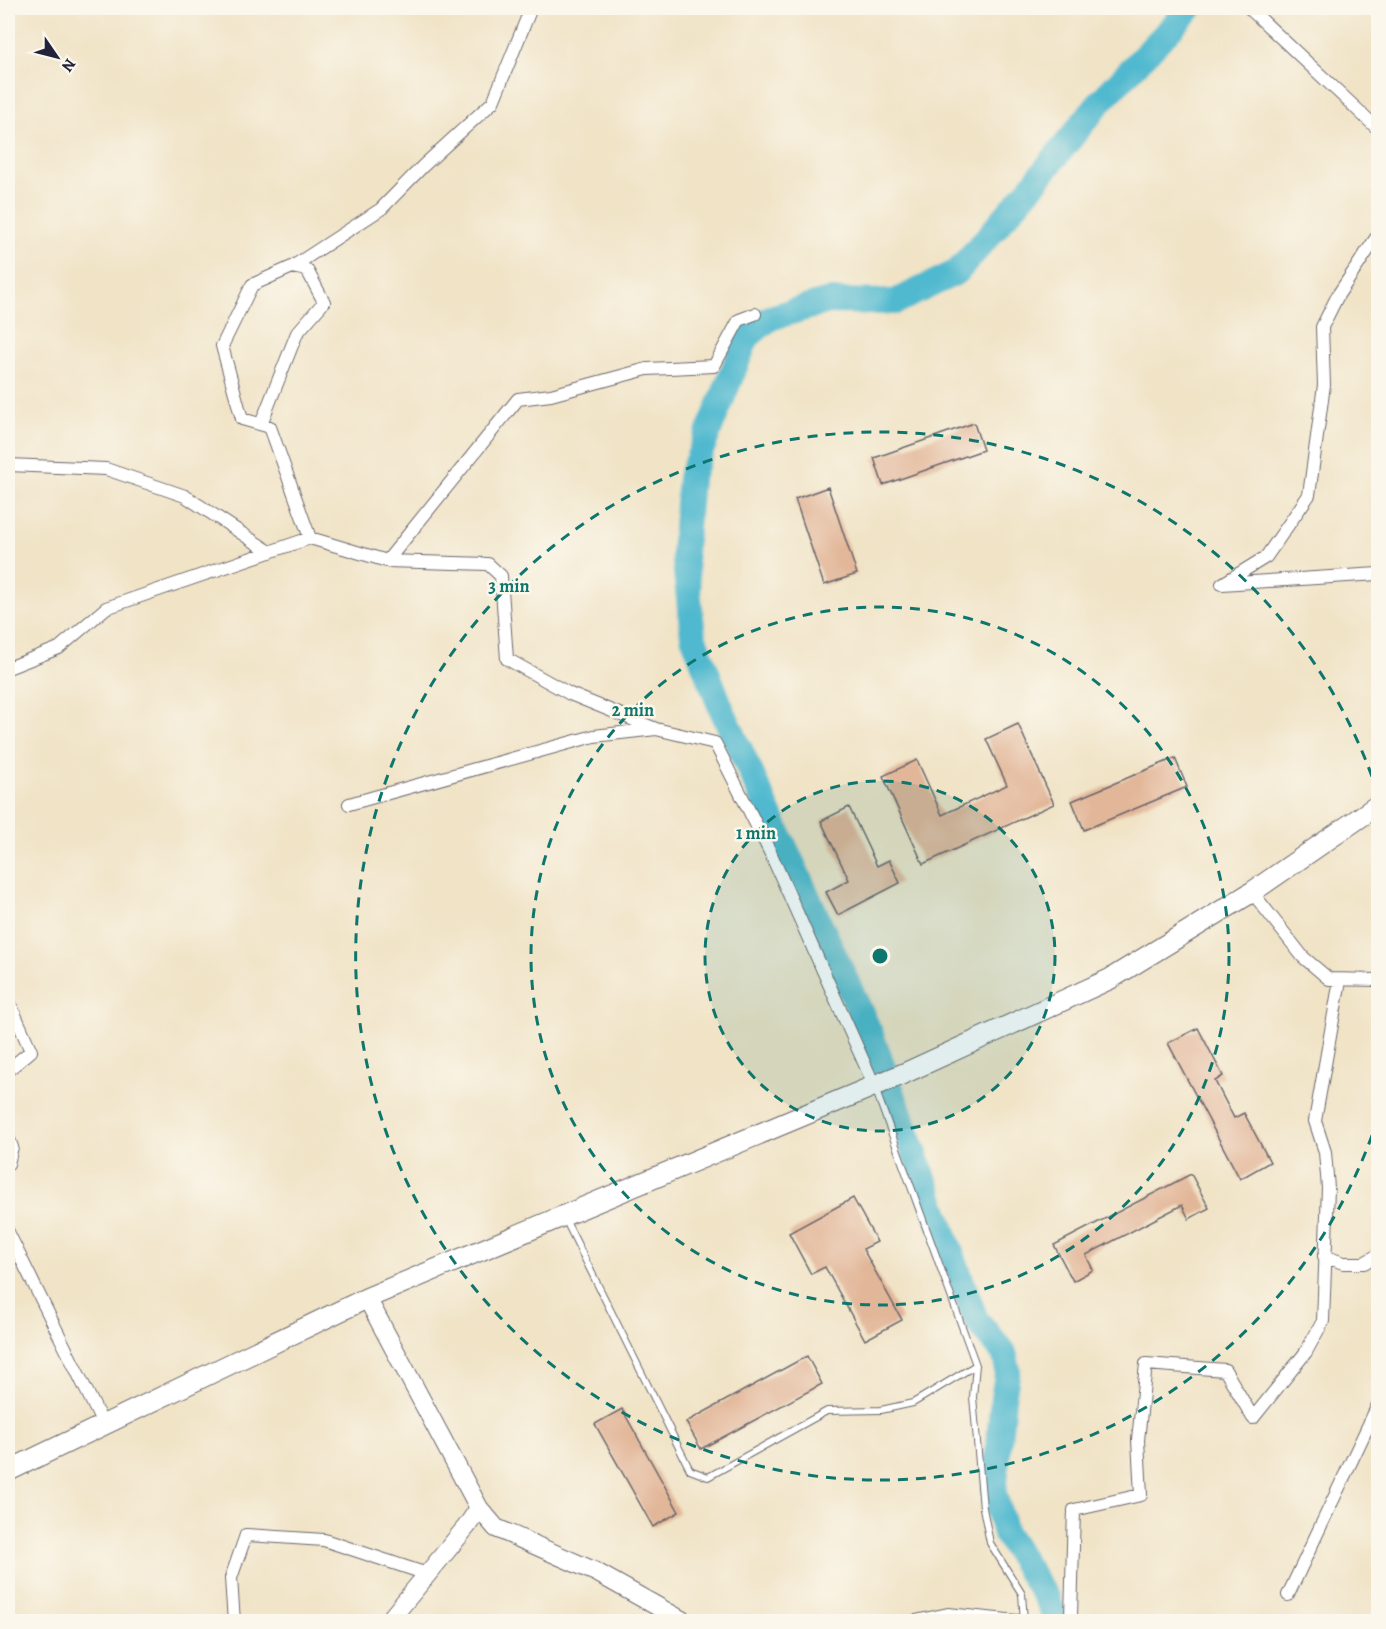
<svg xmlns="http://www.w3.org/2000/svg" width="1386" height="1629" font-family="Alegreya,serif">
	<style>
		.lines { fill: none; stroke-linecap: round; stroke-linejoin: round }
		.river { stroke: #51b9cf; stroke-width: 26 }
		.building { fill: #e2b698 }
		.lane-casing { stroke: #6a666c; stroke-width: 8 }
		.street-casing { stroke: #6a666c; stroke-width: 14 }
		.secondary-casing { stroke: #6a666c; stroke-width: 20 }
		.primary-casing { stroke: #6a666c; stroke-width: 22 }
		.lane { stroke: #fff; stroke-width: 6 }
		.street { stroke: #fff; stroke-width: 12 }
		.secondary { stroke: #fff; stroke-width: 18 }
		.primary { stroke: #fff; stroke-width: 20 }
		.ring { fill: none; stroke: #0f766e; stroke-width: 3; stroke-dasharray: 10 8 }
		.centre { fill: #0f766e; stroke: #fbf7ec; stroke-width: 3 }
		.ring-label { font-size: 18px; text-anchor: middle; font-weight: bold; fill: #0f766e; stroke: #fbf7ec; stroke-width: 5; stroke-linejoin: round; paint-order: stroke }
	</style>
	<rect width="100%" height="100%" fill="#fbf7ec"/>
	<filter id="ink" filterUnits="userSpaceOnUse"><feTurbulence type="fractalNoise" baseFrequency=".0167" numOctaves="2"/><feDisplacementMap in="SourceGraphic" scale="12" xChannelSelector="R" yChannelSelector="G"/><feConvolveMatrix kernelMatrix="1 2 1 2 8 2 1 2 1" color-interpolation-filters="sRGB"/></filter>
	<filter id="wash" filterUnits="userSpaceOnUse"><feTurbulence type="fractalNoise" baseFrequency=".008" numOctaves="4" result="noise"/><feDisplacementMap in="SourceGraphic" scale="24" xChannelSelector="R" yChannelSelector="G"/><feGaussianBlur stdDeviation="1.35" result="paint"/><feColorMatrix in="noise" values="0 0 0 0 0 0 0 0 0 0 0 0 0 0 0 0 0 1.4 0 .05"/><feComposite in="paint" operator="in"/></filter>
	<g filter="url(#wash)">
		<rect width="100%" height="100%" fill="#f0e3c6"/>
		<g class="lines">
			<!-- river -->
			<path class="river" d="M1057,1622L1048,1601L1005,1533L994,1493L1003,1398L1008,1370L1004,1353L976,1320L871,1035L721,708L693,636L684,553L690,478L747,337L770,318L829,301L895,302L957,272L1032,186L1099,103L1190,8"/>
		</g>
		<g id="blocks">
			<!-- building -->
			<path class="building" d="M974,423L983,450L883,485L874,458Z
				M828,487L857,574L824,585L795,499Z
				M1018,724L1054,804L923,864L883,776L917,760L942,815L1007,785L986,739Z
				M1175,758L1187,787L1084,830L1072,801Z
				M849,807L877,866L889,860L900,883L838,915L826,892L849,880L821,821Z
				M1198,1028L1223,1076L1215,1081L1234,1118L1244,1113L1270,1162L1240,1179L1168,1043Z
				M1191,1174L1209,1208L1189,1219L1182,1205L1086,1255L1093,1270L1073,1281L1054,1245Z
				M853,1198L877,1242L863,1249L902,1320L865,1340L825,1267L811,1274L789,1233Z
				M807,1356L822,1384L701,1449L686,1422Z
				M622,1409L679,1512L653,1527L595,1424Z"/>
		</g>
	</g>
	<g filter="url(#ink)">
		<use href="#blocks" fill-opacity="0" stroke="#6a666c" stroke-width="1.5"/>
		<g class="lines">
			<!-- lane casing -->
			<g class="lane-casing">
				<path id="lane" d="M875,1088L976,1365L973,1397L983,1508L990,1543L1022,1594L1024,1621
					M565,1219L690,1470L708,1477L827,1411L881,1410L913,1403L976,1365"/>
			</g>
			<!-- street casing -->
			<g class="street-casing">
				<path id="street" d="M1249,8L1378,129
					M1376,238L1338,295L1322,327L1324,385L1309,495L1266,557L1222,584L1378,574
					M292,267L381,209L423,166L493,102L531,8
					M261,424L297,333L324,302L307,270L292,267L252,285L222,346L242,419L270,427L310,538
					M8,465L106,469L185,496L270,552
					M387,561L518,399L551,395L647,369L714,366L739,320L755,314
					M8,668L59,648L106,608L310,538L387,561L488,564L501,576L507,659L570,694L656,729
					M349,804L594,736L656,729L715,743L770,852L874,1085
					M1252,892L1303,957L1329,979L1378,980
					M8,999L31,1051L8,1070
					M8,1137L12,1147L8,1164
					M8,1232L103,1424
					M1324,1256L1343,1263H1364L1378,1255
					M1288,1595L1378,1405
					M234,1622L231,1578L246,1535L324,1540L427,1574
					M911,1622L948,1614L1028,1622
					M1057,1622L1071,1617
					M1075,1622L1071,1617L1074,1510L1141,1495L1138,1440L1146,1364L1225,1370L1253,1418L1306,1352L1323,1321L1328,1188L1325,1152L1315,1121L1340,980"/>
			</g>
			<!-- secondary casing -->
			<g class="secondary-casing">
				<path id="secondary" d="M367,1298L479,1508L496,1528L596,1572L685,1622
					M388,1622L467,1526L479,1508"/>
			</g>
			<!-- primary casing -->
			<g class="primary-casing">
				<path id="primary" d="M8,1471L367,1298L905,1073L1110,979L1252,892L1378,805"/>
			</g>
			<!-- lane -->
			<use href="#lane" class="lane"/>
			<!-- street -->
			<use href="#street" class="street"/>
			<!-- secondary -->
			<use href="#secondary" class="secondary"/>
			<!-- primary -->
			<use href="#primary" class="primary"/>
		</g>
	</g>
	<!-- distance rings -->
	<circle cx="880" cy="956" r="175" fill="#0f766e" fill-opacity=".12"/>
	<g class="ring">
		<circle cx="880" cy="956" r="175"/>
		<circle cx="880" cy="956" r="349"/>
		<path d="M1378 1118A524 524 0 1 1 1378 794"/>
	</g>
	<circle cx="880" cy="956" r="9" class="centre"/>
	<g class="ring-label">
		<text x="509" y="592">3 min</text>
		<text x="633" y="716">2 min</text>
		<text x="756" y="839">1 min</text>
	</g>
	<!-- margin -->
	<rect width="1386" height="1629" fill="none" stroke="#fbf7ec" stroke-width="30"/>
	<!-- north arrow -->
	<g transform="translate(57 57) rotate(125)" stroke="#fbf7ec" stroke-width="4.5" paint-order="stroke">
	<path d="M0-4.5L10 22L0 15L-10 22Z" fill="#22223b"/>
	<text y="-9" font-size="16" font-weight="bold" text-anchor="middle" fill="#22223b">N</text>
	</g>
</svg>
